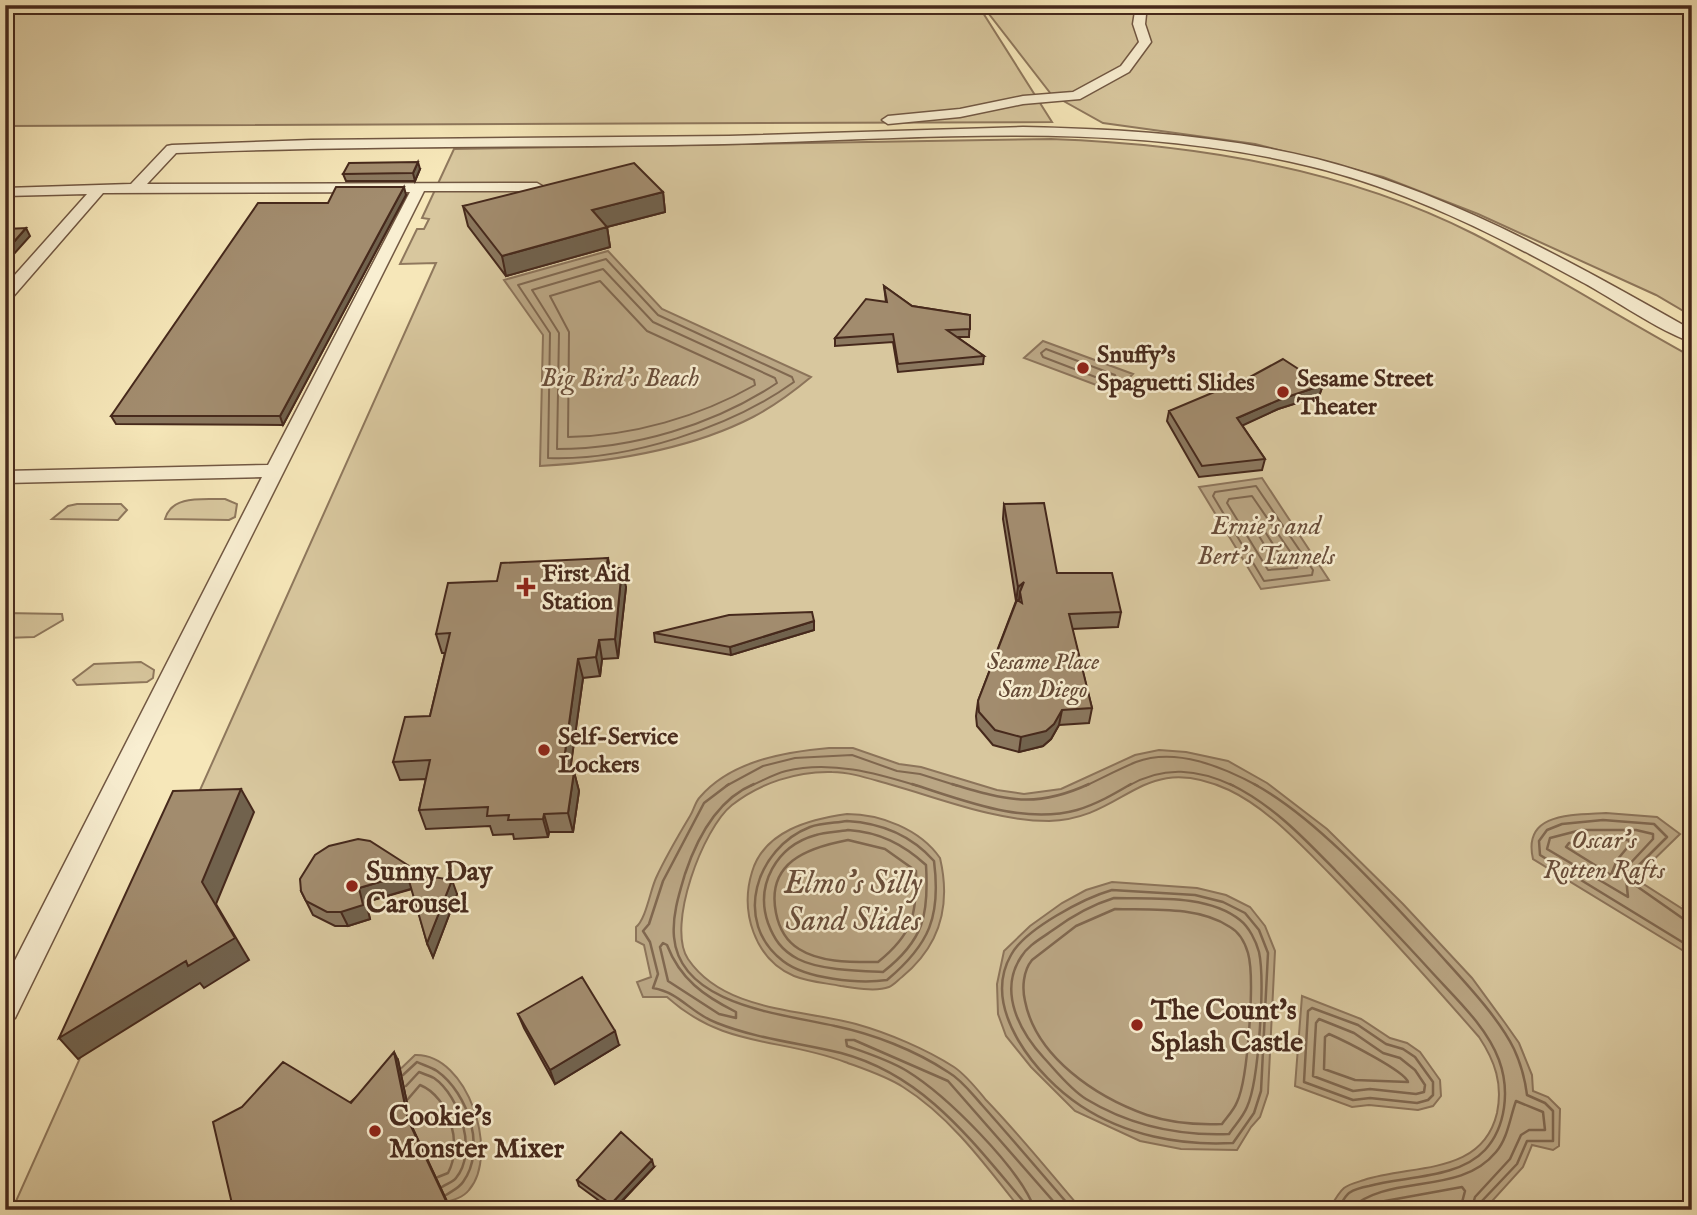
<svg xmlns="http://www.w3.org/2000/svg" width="1697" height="1215" font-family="'IM FELL English',serif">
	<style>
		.green { fill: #d8c79e; stroke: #8f785d; stroke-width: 2 }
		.water { fill: #baa684; stroke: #8c745a; stroke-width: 2 }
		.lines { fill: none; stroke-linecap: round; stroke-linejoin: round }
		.shore-far1 { stroke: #806850; stroke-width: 2 }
		.shore { stroke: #806850; stroke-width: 2.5 }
		.service-casing { stroke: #725843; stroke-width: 3 }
		.service { fill: #f9efd2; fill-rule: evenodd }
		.wall { fill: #8b785f; stroke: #46291c; stroke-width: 2 }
		.shaded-wall { fill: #71624d; stroke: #46291c; stroke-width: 2 }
		.building { fill: #a28c6e; stroke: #46291c; stroke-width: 2 }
		.poi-dot { fill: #8f2418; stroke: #f9efd2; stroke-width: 2.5 }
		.labels { text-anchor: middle; stroke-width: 5; stroke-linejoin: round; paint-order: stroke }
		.poi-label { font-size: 24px; font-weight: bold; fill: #46291c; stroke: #f9efd2; text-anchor: start }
		.park-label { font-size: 24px; font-style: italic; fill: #634936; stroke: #f9efd2 }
		.water-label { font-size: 26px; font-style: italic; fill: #694e3b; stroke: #f9efd2 }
		.near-poi-label { font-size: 28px; font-weight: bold; fill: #46291c; stroke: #f9efd2; text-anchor: start }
		.near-water-label { font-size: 32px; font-style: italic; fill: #694e3b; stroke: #f9efd2 }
	</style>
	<rect width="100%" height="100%" fill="#f6e7b9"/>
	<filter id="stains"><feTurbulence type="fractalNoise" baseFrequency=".00286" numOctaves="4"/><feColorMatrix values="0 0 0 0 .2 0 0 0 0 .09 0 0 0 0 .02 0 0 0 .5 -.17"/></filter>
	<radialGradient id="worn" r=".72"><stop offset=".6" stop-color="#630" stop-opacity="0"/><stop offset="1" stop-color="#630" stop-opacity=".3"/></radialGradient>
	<!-- green -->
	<path class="green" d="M5,5H978L1052,122L5,126Z
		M982,5H1692V316L1656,295L1478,214L1383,177L1255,144L1103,123L1051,94Z
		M1051,139C1195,144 1344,168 1474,234C1548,272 1619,317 1692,357V1210H12L436,263L400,264L417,229H424L429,219L422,218L454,149Z
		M225,499L237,504L235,517L229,520L165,519C172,494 205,500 225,499Z
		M77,504H121L127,510L118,520L52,519L68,506Z
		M5,613L62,614L63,620L34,637L5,638Z
		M141,662L154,670L153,678L147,682L77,685L73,680L94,664Z"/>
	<!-- water -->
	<path class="water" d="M608,251L662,309L811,377C793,392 774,406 753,417C689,450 611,462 540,466L543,335L504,280Z
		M1043,341L1133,374L1115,392L1024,358Z
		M1262,478L1329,580L1261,589L1199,487Z
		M829,748H853L899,764L921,767L997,790L1024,794L1061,789L1135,755L1159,750L1186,752L1228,761L1267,783L1327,829L1403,904L1472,978L1505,1023L1519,1043L1532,1075L1533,1091L1548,1097L1560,1109L1559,1146L1553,1150L1532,1145L1523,1167L1484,1210H1329C1333,1203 1338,1193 1344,1188C1349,1184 1358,1182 1364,1180C1413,1164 1482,1176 1497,1113C1503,1084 1495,1061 1479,1037C1430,981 1381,926 1329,873C1300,844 1267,808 1229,790C1141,749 1127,819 1049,821C996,821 942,799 892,785C873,780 852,772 832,772C797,771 760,783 732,805C703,828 666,926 688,959C724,1012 801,1009 856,1024C888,1033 926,1049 954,1067C966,1075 977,1089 986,1100C1020,1135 1050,1173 1082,1210H1021C987,1167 951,1117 903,1087C886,1076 864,1069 845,1062C779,1037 725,1049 667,997H643L637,982L651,977L644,945L636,941V927C646,919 650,891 656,878C666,856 678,836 690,816C694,810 695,802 700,797C731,761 784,752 829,748Z
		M1606,813L1657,817L1680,834L1639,874L1642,883L1692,915V956L1533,859C1522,812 1573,815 1606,813Z
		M847,814C880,814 920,829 940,858C951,905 940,946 902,977C898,980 894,985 889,987C876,992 855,988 841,986C826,983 809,982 794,976C754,959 740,911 752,872C764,831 810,819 847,814Z
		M1112,882L1197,888L1226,895L1250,907L1265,926L1275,951L1268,1093L1260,1117L1251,1127L1237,1150L1181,1149L1140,1141L1075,1111L1031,1067L1006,1036L998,1014L997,984L1004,951L1030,926L1062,903L1086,890Z
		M1302,996L1361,1019L1390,1038L1407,1043L1420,1052L1440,1080L1441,1096L1433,1106L1418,1110L1369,1105L1352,1107L1295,1086Z
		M415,1055C468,1053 500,1154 469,1190C462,1199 449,1201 439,1204L254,1210Z"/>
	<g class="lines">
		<!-- shore-far1 -->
		<path class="shore-far1" d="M606,259L658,315L792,377L794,382C730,428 627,461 548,458L550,333L518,285Z
			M603,269L653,322L775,378L777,383C714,425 633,449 557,449L559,333L532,290Z
			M600,281L647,331L754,380L755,385C699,417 632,436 568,437L569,332L550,296Z
			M1046,349L1115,375L1117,380L1111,383L1043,357L1041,353Z
			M1256,486L1313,570L1312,575L1264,581L1213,496L1215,492Z
			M1252,496L1298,563L1297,568L1268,570L1227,503L1229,499Z
			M1257,526L1262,527L1280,555L1279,560L1273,559L1256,531Z
			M726,786L763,766L795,758L852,755L897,771L920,774L958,786
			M750,786C762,781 774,774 786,771C830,760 876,773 918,786
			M1085,786C1102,778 1119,769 1136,762C1176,747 1223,767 1258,786
			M1128,786C1164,765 1198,769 1234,786"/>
		<!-- shore -->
		<path class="shore" d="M729,784L704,803L663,881L649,924L643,931L650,942L658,974L653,988C681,993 690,1013 717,1023C757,1039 800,1043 841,1053C924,1075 971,1140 1024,1202L1026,1210
			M754,784C718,799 697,838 685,874C679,894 672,916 674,937C680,1006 784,1014 835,1026C873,1034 915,1050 948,1072C962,1080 972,1094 982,1105C1013,1140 1043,1175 1073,1210
			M912,784C963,800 1023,825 1077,810C1097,804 1114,794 1131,784
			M952,784C1006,800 1035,809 1089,784
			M1230,784C1273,805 1304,838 1336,871C1367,903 1398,935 1428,968C1453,996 1486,1025 1499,1060C1510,1090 1506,1127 1485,1150C1458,1179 1404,1176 1369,1186C1363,1187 1355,1189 1349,1193C1344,1197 1341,1205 1337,1210
			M1254,784C1317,818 1386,896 1435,949C1460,977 1498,1016 1514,1049C1521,1064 1525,1079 1527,1095L1545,1103L1553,1111V1141H1527L1517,1164L1481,1202L1479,1210
			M847,821C881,823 911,835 934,861C941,916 930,944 887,980C859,984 806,979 783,961C732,922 756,848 810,827C821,823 835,823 847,821Z
			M848,830C879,832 903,844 926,865C929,915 924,940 883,972C859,971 819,970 798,959C781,950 774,939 768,923C755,885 776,846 816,835C826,832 838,832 848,830Z
			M1581,830H1636L1653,834V839L1625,869L1628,897L1547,849L1550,838Z
			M848,840L885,849L916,871C917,914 913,934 878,962C852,962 821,963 799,949C786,941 779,928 776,913C766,863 806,848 848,840Z
			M1607,840H1628L1631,843L1617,860L1611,875L1566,847L1569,843Z
			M1112,890L1195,895L1223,902L1245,913L1259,930L1268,953L1261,1091L1254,1113L1233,1143C1180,1146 1125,1135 1081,1106C1038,1078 980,1009 1011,955C1025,929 1084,898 1112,890Z
			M1114,898C1153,899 1208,894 1240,920C1249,927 1256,941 1259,952C1265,980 1259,1081 1247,1107C1243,1117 1235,1125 1229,1134C1179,1136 1129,1125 1086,1099C1070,1089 1057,1072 1044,1058C1020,1032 998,992 1021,957C1028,945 1042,938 1053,930C1072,916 1091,905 1114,898Z
			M1115,909C1152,910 1198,906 1230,927C1239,932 1245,943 1248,953C1255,978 1248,1079 1237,1102C1234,1110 1227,1117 1222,1124C1197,1125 1171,1123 1147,1115C1096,1097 1036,1057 1025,1001C1022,988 1023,971 1032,960L1076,926Z
			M1692,921L1685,920L1635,885L1634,870L1667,837L1654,824L1603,820L1562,824L1547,830L1539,841L1540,855L1692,948
			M663,943L667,945C680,979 704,996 736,1012V1018L719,1014L668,981L660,947Z
			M1312,1008L1358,1025L1386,1044L1403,1049L1415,1057L1433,1082V1095L1428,1100L1417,1103L1370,1098L1353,1100L1304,1082L1308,1011Z
			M1319,1019L1354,1033L1383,1053L1400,1058L1415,1070L1425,1085L1424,1092L1416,1094L1370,1089L1353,1091L1313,1076L1316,1023Z
			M1329,1034C1343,1040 1405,1071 1408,1082L1355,1080L1324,1069L1325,1037Z
			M403,1075L417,1062C423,1065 431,1067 437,1071C468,1093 487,1149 463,1182C459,1188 452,1191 446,1195
			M406,1086L419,1072C424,1074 430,1076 434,1078C460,1096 478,1152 456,1178C453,1182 446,1184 442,1187
			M408,1099L420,1085C450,1097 463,1146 448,1173L438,1177
			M1035,1210C1020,1168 946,1095 907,1071C889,1060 867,1053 847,1046L846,1040H854L948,1081L1061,1210
			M1348,1210C1390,1172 1459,1197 1496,1152C1508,1138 1510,1117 1516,1101L1543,1112L1545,1130H1529L1521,1135L1510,1159L1475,1197L1471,1210
			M1361,1210L1385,1201L1462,1187L1465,1191L1460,1210"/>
		<!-- service casing -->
		<g class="service-casing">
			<path id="service" d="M1136,5H1147L1145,24L1151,42L1129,72L1080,99L1023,104L960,117L888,124L882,120L888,116L960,109L1023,96L1073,92L1121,66L1139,42L1133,24Z
				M1023,127C1123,129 1221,135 1317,159C1451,193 1573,263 1692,330V342C1659,331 1614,299 1582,282C1496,235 1405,189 1309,166C1116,119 920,139 724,144C541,148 358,145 176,153L147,184L537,183L544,187L537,191H424L211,617L15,1018L5,1022V980L262,477L5,483V471L268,465L410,192L103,193L11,299L5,301V286L87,194L5,196V188L131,184L167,146L172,145L311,140L729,136Z"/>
		</g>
		<!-- service -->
		<use href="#service" class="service"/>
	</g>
	<!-- wall -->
	<path class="wall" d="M420,169L415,181H346L343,174Z
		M663,192L665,212L607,227L610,247L506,276L468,226L463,206Z
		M406,195L283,425L116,424L111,416L328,203Z
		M884,286L912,306L970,315L969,337H957L984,356L983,364L898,372L893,342L835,346V338L886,302Z
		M1323,385L1319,396L1278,409L1242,425L1265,459L1262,470L1199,477L1167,421L1169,411Z
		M1004,504L1057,573L1121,612L1118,627L1072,629L1092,708L1089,723L1059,725L1051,739L1043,746L1019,752L993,745L977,726L976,716L978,701L1016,601L1003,519Z
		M608,558L610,568L626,587L618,658L602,659L600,676L583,678L570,770L574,772L579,791L573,832H549L548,837L514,839L513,834L493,835L490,826L426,829L419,810L426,779L400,780L393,762L430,716L445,653H442L436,634L497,581Z
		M814,621V630L731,655L655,642L654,633Z
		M419,875L457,894L433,957L427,943L412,889L366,902L370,919L348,926H335L313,915L301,891Z
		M1692,893V911L1683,905Z
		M518,1014L619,1045L555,1084L524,1028Z
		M398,1060L412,1127L451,1210H229Z
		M654,1167L614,1210H612L579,1186L577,1180Z
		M1685,1202L1692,1210H1678L1677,1208Z"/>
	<!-- shaded-wall -->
	<path class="shaded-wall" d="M418,162L420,169L415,181L413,173Z
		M404,187L406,195L283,425L280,416Z
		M663,192L665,212L595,230L592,210Z
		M607,227L610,247L506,276L502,256Z
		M26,228L30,236L5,264V252Z
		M1323,385L1319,396L1278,409L1235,429L1237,418L1281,399Z
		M622,568L626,587L618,658L615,639Z
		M1024,582L1020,592L1019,600L1016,602L1018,587Z
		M814,621V630L731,655L730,647Z
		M599,640L602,659L600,676L596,657Z
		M578,659L583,678L568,786L563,767Z
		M1062,710L1059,725L1051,739L1043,746L1019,752L1021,737Z
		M574,772L579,791L573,832L568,813Z
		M241,789L254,812L216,904L249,960L204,988L200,983L78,1059L59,1038Z
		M544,814L549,832L548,837L543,819Z
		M407,874L414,888L366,902L370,919L348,926L341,912L359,888Z
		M452,880L457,894L433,957L427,943Z
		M615,1031L619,1045L555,1084L550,1070Z
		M394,1052L398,1060L412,1127L451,1210L408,1120Z
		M652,1160L654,1167L613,1210L611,1204Z"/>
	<!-- building -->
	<path class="building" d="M418,162L413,173L343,174L349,163Z
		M634,163L663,192L592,210L607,227L502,256L463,206Z
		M336,187H404L280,416H111L258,203H328Z
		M26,228L5,252V229Z
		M884,286L912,306L970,315V329L947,330L984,356L898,364L893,334L835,338L866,299L887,302Z
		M1283,359L1323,385L1281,399L1237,418L1265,459L1202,466L1169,411L1250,377Z
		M1044,503L1057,573H1112L1121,612L1069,614L1092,708L1062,710L1054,724L1046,731L1021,737L995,730L979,712L978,701L1017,600L1022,603L1020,592L1024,582L1018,587L1004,504Z
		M608,558L606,568H622L615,639L599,640L596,657L578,659L563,767L574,772L568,813L544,814L543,819L508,820L509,815L487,816L488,807L419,810L430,760L393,762L405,717L430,716L450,633L436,634L448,583L497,581L501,563Z
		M812,612L814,621L730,647L654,633L729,615Z
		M241,789L202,882L235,938L188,966L186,961L59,1038L173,791Z
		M358,839L370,841L417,871L409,873L452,880L427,943L407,874L359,888L363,905L341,912H327L306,901L301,891L300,879L315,855L329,846Z
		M582,977L615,1031L550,1070L518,1014Z
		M394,1052L408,1120L447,1203L353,1210H229L233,1208L213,1122L242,1107L283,1062L351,1103Z
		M621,1132L652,1160L611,1204L577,1180Z
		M1692,1200V1210H1690L1685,1202Z"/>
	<!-- markers -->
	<g class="poi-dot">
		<circle cx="1083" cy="368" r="7"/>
		<circle cx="1283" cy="392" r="7"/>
		<path d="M522.5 576.5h7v7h7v7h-7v7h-7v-7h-7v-7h7z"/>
		<circle cx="544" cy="750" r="7"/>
		<circle cx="352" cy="886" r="7"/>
		<circle cx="1137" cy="1025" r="7"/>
		<circle cx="375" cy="1131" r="7"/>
	</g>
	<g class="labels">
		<!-- poi labels -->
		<g class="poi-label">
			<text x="1097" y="362">Snuffy's<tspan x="1097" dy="28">Spaguetti Slides</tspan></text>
			<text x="1297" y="386">Sesame Street<tspan x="1297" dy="28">Theater</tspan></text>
			<text x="542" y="581">First Aid<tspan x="542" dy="28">Station</tspan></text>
			<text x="558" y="744">Self-Service<tspan x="558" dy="28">Lockers</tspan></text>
		</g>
		<!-- park labels -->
		<g class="park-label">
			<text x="1043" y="669">Sesame Place<tspan x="1043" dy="28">San Diego</tspan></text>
		</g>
		<!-- water labels -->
		<g class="water-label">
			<text x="620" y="386">Big Bird's Beach</text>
			<text x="1266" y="534">Ernie's and<tspan x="1266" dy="30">Bert's Tunnels</tspan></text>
			<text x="1604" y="848">Oscar's<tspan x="1604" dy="30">Rotten Rafts</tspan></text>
		</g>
		<!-- near-poi labels -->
		<g class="near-poi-label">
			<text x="366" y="880">Sunny Day<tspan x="366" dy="32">Carousel</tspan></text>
			<text x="1151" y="1019">The Count's<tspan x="1151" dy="32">Splash Castle</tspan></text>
			<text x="389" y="1125">Cookie's<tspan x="389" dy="32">Monster Mixer</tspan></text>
		</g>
		<!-- near-water labels -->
		<g class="near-water-label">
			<text x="853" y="893">Elmo's Silly<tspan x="853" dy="37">Sand Slides</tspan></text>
		</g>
	</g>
	<!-- margin -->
	<rect width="1697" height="1215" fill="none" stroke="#f6e7b9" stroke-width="28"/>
	<rect x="7" y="7" width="1683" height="1201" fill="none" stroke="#46291c" stroke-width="3.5"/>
	<rect x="14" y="14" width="1669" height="1187" fill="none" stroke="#46291c" stroke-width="2"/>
	<rect width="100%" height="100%" filter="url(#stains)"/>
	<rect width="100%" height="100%" fill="url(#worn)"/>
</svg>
